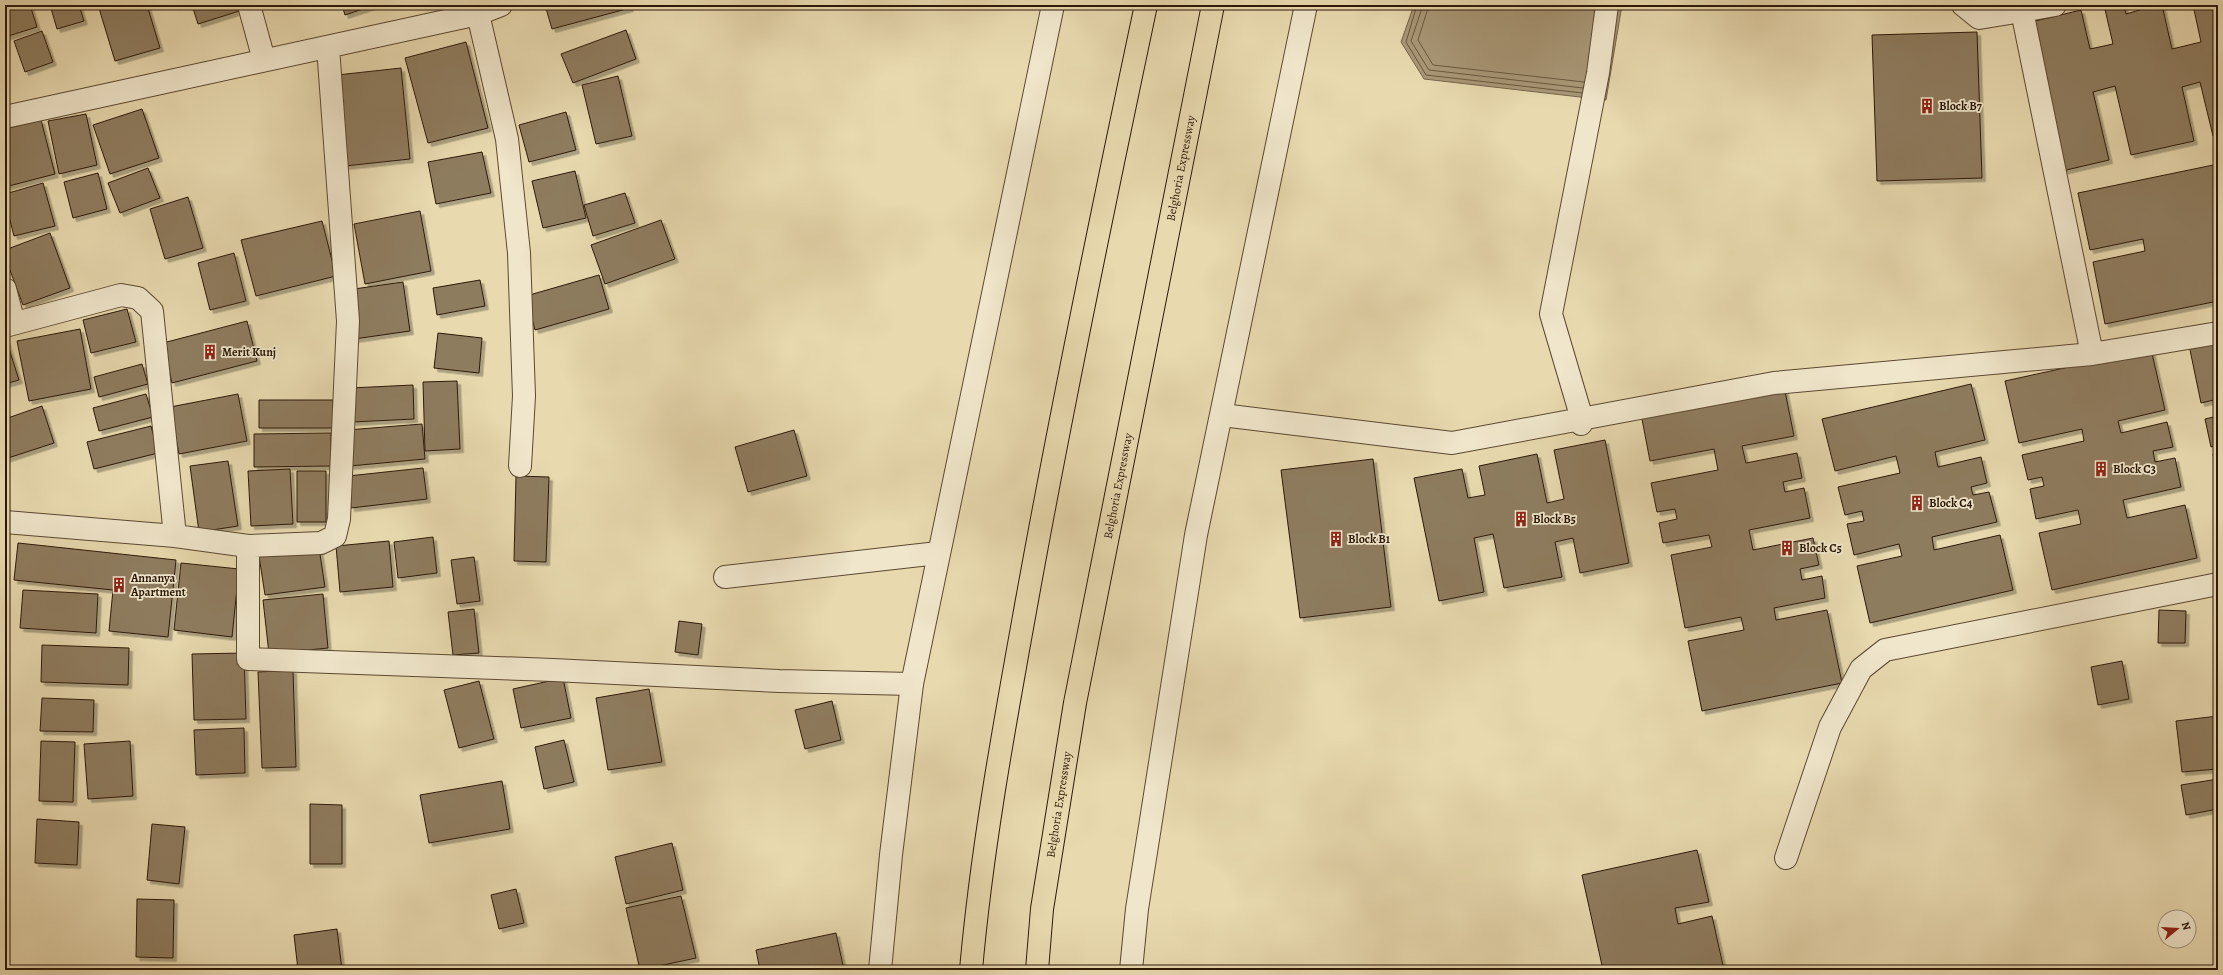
<svg xmlns="http://www.w3.org/2000/svg" width="2223" height="975" font-family="Alegreya,serif">
	<style>
		.water { fill: #a89776; stroke: #76644a }
		.lines { fill: none; stroke-linecap: round; stroke-linejoin: round }
		.shore { stroke: #6a583e; stroke-width: 1 }
		.building { fill: #8e7c5e; stroke: #2c1807; filter: url(#shadow) }
		.minor-casing { stroke: #5b4831; stroke-width: 24 }
		.tertiary-casing { stroke: #5b4831; stroke-width: 24 }
		.trunk-casing { stroke: #2c1807; stroke-width: 24 }
		.minor { stroke: #f0e6cb; stroke-width: 22 }
		.tertiary { stroke: #f0e6cb; stroke-width: 22 }
		.trunk { stroke: #e8d9af; stroke-width: 22 }
		.labels { text-anchor: middle; stroke-width: 3.5; stroke-linejoin: round; paint-order: stroke }
		.poi-label { font-size: 12px; font-weight: bold; fill: #2c1807; stroke: #f0e6cb; text-anchor: start }
		.street-label { font-size: 12px; fill: #2c1807; stroke: #f0e6cb }
	</style>
	<defs>
		<filter id="shadow"><feDropShadow dx="3.5" dy="3.5" stdDeviation="0" flood-color="#0004"/></filter>
	</defs>
	<rect width="100%" height="100%" fill="#e8d9af"/>
	<filter id="stains"><feTurbulence type="fractalNoise" baseFrequency=".005" numOctaves="4"/><feColorMatrix values="0 0 0 0 .2 0 0 0 0 .09 0 0 0 0 .02 0 0 0 .5 -.17"/></filter>
	<radialGradient id="worn" r=".72"><stop offset=".6" stop-color="#630" stop-opacity="0"/><stop offset="1" stop-color="#630" stop-opacity=".3"/></radialGradient>
	<!-- water -->
	<path class="water" d="M1414,5H1622L1606,100L1424,79L1401,42Z"/>
	<g class="lines">
		<!-- shore -->
		<path class="shore" d="M1417,5L1406,42L1426,75L1582,93
			M1423,5L1411,41L1429,70L1583,88
			M1429,5L1418,40L1433,65L1584,82"/>
	</g>
	<!-- building -->
	<path class="building" d="M17,5H30L37,27L5,37V9Z
		M50,5H79L84,21L57,29Z
		M98,5H147L160,48L115,61Z
		M192,5H248L249,8L198,24Z
		M342,5H375L345,15Z
		M545,5H629L630,8L552,29Z
		M2104,5H2124L2126,14L2143,9L2142,5H2162L2172,49L2201,42L2193,5H2218V135L2213,136L2200,82L2182,87L2194,141L2131,155L2115,86L2093,92L2109,160L2062,171L2027,23L2081,10L2090,49L2113,44Z
		M626,30L636,59L573,83L561,54Z
		M42,31L53,62L25,72L14,41Z
		M1977,32L1982,178L1877,181L1872,35Z
		M466,42L488,128L428,143L405,58Z
		M401,68L410,159L345,166L337,75Z
		M618,76L632,136L596,144L582,85Z
		M142,109L159,158L110,174L93,125Z
		M566,112L576,150L529,162L519,125Z
		M86,114L97,165L59,174L48,121Z
		M41,120L55,174L5,187V129Z
		M482,152L491,193L436,204L428,162Z
		M2218,164V301L2105,324L2093,262L2145,251L2143,239L2090,250L2078,193Z
		M148,168L160,198L120,213L108,183Z
		M575,171L586,218L543,228L532,181Z
		M98,173L107,209L73,218L64,182Z
		M43,183L55,226L14,236L5,201V194Z
		M625,193L635,223L593,236L584,205Z
		M188,197L203,248L165,259L150,209Z
		M420,211L431,271L365,284L354,224Z
		M661,220L675,259L605,284L591,245Z
		M322,221L336,276L256,296L241,240Z
		M50,233L70,288L23,305L5,257V250Z
		M234,253L246,301L210,310L198,263Z
		M599,275L609,309L535,330L526,296Z
		M480,280L485,306L437,315L433,288Z
		M403,282L410,331L354,339L347,290Z
		M127,309L136,342L91,353L83,320Z
		M247,321L257,361L172,383L163,343Z
		M80,329L91,389L29,401L17,341Z
		M438,333L482,338L479,373L434,368Z
		M5,336L19,380L5,384Z
		M2218,339V399L2201,403L2189,345Z
		M2151,349L2165,410L2118,421L2121,433L2167,422L2173,447L2153,451L2155,462L2175,458L2181,487L2123,500L2127,518L2185,505L2197,558L2052,590L2039,533L2081,524L2078,510L2036,519L2030,489L2044,486L2042,477L2028,480L2022,455L2084,441L2082,429L2019,443L2005,381Z
		M142,364L148,384L99,397L94,377Z
		M457,381L460,449L425,451L423,382Z
		M1971,384L1985,440L1935,452L1938,467L1981,457L1987,483L1971,487L1973,495L1989,492L1997,522L1932,537L1934,550L2000,535L2013,590L1870,623L1857,566L1902,556L1899,544L1854,555L1847,524L1864,521L1862,511L1845,515L1838,487L1900,473L1896,456L1835,471L1822,419Z
		M413,385L414,419L352,422L350,388Z
		M1784,386L1794,436L1742,446L1746,463L1797,453L1802,478L1783,482L1785,492L1804,488L1810,518L1749,530L1753,550L1813,538L1819,565L1800,569L1802,580L1822,576L1825,598L1774,608L1776,620L1827,610L1842,683L1702,711L1688,641L1744,630L1741,617L1685,628L1671,555L1712,547L1709,535L1663,543L1659,523L1677,519L1675,509L1657,512L1651,483L1718,470L1714,449L1650,461L1641,414Z
		M146,394L153,417L99,431L93,408Z
		M238,394L247,441L179,454L170,407Z
		M259,400H333V428H259Z
		M42,406L54,443L5,459V419Z
		M2218,416V445L2211,447L2205,419Z
		M422,424L425,459L350,466L347,430Z
		M151,426L158,453L94,469L87,442Z
		M794,430L807,476L748,492L735,447Z
		M331,433V466L254,467V434Z
		M1605,440L1629,563L1580,573L1573,538L1555,542L1562,577L1504,588L1493,534L1474,538L1484,592L1439,601L1414,478L1462,469L1468,498L1485,495L1479,466L1537,454L1547,503L1564,499L1554,450Z
		M2218,453V480L2213,454Z
		M1373,459L1391,607L1300,618L1281,470Z
		M228,461L238,526L199,532L190,466Z
		M423,468L427,499L351,508L348,476Z
		M290,469L293,524L251,526L248,471Z
		M297,471H326V522H297Z
		M516,476L549,477L546,562L514,561Z
		M433,537L437,573L398,578L394,542Z
		M389,541L393,587L340,592L336,546Z
		M18,543L176,560L168,637L109,631L113,590L14,580Z
		M319,548L325,587L265,595L259,556Z
		M474,557L480,601L457,604L451,560Z
		M181,563L239,569L232,637L174,630Z
		M23,590L98,594L96,633L20,628Z
		M323,594L328,648L269,654L263,600Z
		M474,609L479,653L453,655L448,612Z
		M2159,610L2186,611L2185,643H2158Z
		M679,621L702,624L698,655L675,652Z
		M42,645L129,648L128,685L41,682Z
		M244,653L246,719L194,720L192,654Z
		M2122,661L2129,699L2098,705L2091,667Z
		M293,670L296,767L262,768L258,672Z
		M563,678L571,718L521,728L513,689Z
		M479,681L494,739L459,748L444,690Z
		M649,689L662,762L608,770L596,698Z
		M42,698L94,700L93,732L40,731Z
		M832,701L841,740L805,749L795,710Z
		M2218,716V769L2182,772L2176,721Z
		M244,728L245,773L196,775L194,730Z
		M564,740L574,782L544,789L535,747Z
		M41,741L75,742L73,802L39,801Z
		M130,741L133,796L88,799L84,744Z
		M2218,779V809L2186,815L2181,785Z
		M502,781L510,829L429,843L420,795Z
		M310,804L342,805V864H310Z
		M37,819L79,822L77,865L35,863Z
		M152,824L185,827L179,884L147,880Z
		M672,843L683,890L626,904L615,857Z
		M1697,850L1709,902L1675,908L1678,924L1712,916L1724,970H1603L1582,875Z
		M516,889L524,923L499,929L491,895Z
		M681,896L696,958L640,970L626,908Z
		M137,899L174,900L173,958L136,957Z
		M337,929L342,970H298L294,935Z
		M836,933L844,970H760L756,950Z"/>
	<g class="lines">
		<!-- minor casing -->
		<g class="minor-casing">
			<path id="minor" d="M249,5L264,60
				M2022,11L2055,5
				M478,14L507,139L519,253L524,396L520,466
				M5,117L478,14L501,5
				M5,289L14,323
				M5,326L121,295L138,298L152,311L175,536
				M2092,354L2218,333
				M1222,415L1452,443L1774,383L2092,354L2022,11L1979,18L1963,5
				M1581,424L1582,419L1551,314L1598,73L1607,5
				M5,522L175,536L248,546V659L553,670L779,681L912,684
				M248,546L321,543L335,536L339,519L348,321L328,47
				M725,577L938,553
				M1786,858L1830,727L1861,669L1885,650L2218,584"/>
		</g>
		<!-- tertiary casing -->
		<g class="tertiary-casing">
			<path id="tertiary" d="M880,970L891,855L912,684L1053,5
				M1131,970L1137,909L1196,535L1306,5"/>
		</g>
		<!-- trunk casing -->
		<g class="trunk-casing">
			<g id="trunk">
				<path d="M971,970C982,846 1005,722 1027,600C1063,401 1104,203 1146,5"/>
				<path id="s1" d="M1037,970L1042,909L1075,703L1213,5"/>
			</g>
		</g>
		<!-- minor -->
		<use href="#minor" class="minor"/>
		<!-- tertiary -->
		<use href="#tertiary" class="tertiary"/>
		<!-- trunk -->
		<use href="#trunk" class="trunk"/>
	</g>
	<!-- icons -->
	<defs>
		<g id="building-bare" transform="scale(1.2)"><path d="M-4-6H4V6H1V3H-1V6H-4ZM-2.5-4.3h1.7v1.8h-1.7ZM.8-4.3h1.7v1.8H.8ZM-2.5-1h1.7V.8h-1.7ZM.8-1h1.7V.8H.8Z" fill="#8f2418" stroke="#f0e6cb" stroke-width="2.5" paint-order="stroke"/></g>
	</defs>
	<g fill-rule="evenodd">
		<use href="#building-bare" x="1927" y="106"/>
		<use href="#building-bare" x="210" y="352"/>
		<use href="#building-bare" x="2101" y="469"/>
		<use href="#building-bare" x="1917" y="503"/>
		<use href="#building-bare" x="1521" y="519"/>
		<use href="#building-bare" x="1336" y="539"/>
		<use href="#building-bare" x="1787" y="548"/>
		<use href="#building-bare" x="119" y="585"/>
	</g>
	<g class="labels">
		<!-- poi labels -->
		<g class="poi-label">
			<text x="1939" y="110">Block B7</text>
			<text x="222" y="356">Merit Kunj</text>
			<text x="2113" y="473">Block C3</text>
			<text x="1929" y="507">Block C4</text>
			<text x="1533" y="523">Block B5</text>
			<text x="1348" y="543">Block B1</text>
			<text x="1799" y="552">Block C5</text>
			<text x="131" y="582">Annanya<tspan x="131" dy="14">Apartment</tspan></text>
		</g>
		<!-- street labels -->
		<g class="street-label">
			<text dy="4" stroke="none"><textPath href="#s1" startOffset="815">Belghoria Expressway</textPath></text>
			<text dy="4" stroke="none"><textPath href="#s1" startOffset="491">Belghoria Expressway</textPath></text>
			<text dy="4" stroke="none"><textPath href="#s1" startOffset="167">Belghoria Expressway</textPath></text>
		</g>
	</g>
	<!-- margin -->
	<rect width="2223" height="975" fill="none" stroke="#e8d9af" stroke-width="20"/>
	<rect x="6" y="6" width="2211" height="963" fill="none" stroke="#2c1807" stroke-width="2"/>
	<rect x="10" y="10" width="2203" height="955" fill="none" stroke="#2c1807"/>
	<!-- north arrow -->
	<g transform="translate(2177 929) rotate(72)"><circle r="19" fill="#f0e6cb" stroke="#a2947d"/>
	<path d="M0-3L7 15L0 10L-7 15Z" fill="#8f2418"/>
	<text y="-6" font-size="11" font-weight="bold" text-anchor="middle" fill="#2c1807">N</text>
	</g>
	<rect width="100%" height="100%" filter="url(#stains)"/>
	<rect width="100%" height="100%" fill="url(#worn)"/>
</svg>
